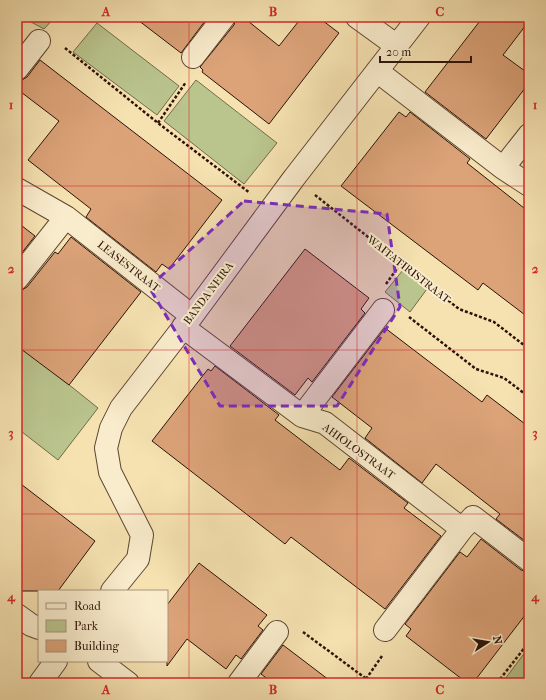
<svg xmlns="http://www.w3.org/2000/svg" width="546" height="700" font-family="'IM FELL French Canon',serif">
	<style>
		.green { fill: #bac48d; stroke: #726b4a }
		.building { fill: #dca379; stroke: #2b1208 }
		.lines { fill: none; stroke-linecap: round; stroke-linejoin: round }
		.minor-casing { stroke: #5e4632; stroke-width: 24 }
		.path { stroke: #2b1208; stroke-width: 2.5; stroke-dasharray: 3 2; stroke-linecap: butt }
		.minor { stroke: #f9eccc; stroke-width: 22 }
		.marked { fill: #7b2cbf; fill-opacity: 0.2; stroke: #7b2cbf; stroke-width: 3; stroke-dasharray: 8 5; stroke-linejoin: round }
		.grid { fill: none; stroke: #d62828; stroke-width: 1; stroke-opacity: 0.55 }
		.labels { text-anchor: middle; stroke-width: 4; stroke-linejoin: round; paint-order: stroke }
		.street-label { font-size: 11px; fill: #2b1208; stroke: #f9eccc }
		.neatline { fill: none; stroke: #d62828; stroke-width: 1.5 }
		.grid-label { font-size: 13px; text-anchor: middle; font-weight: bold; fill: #d62828 }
	</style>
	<rect width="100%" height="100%" fill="#f6e2b1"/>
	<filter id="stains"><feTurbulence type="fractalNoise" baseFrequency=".005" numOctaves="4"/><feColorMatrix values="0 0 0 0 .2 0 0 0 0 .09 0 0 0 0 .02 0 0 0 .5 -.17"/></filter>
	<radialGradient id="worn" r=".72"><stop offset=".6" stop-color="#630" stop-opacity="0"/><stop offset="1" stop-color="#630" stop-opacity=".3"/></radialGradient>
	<!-- green -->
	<path class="green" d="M22,17H55L44,29Z
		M97,23L179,86L157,115L73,52Z
		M196,80L277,143L244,184L164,121Z
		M403,270L427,289L410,312L385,292Z
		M17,343L98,408L58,460L17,428Z
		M529,647V683H502Z"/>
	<!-- building -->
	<path class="building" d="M134,17H208L181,53Z
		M236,17H243L279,46L302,17H318L339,33L269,124L202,72L203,70L200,67L234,25Z
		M483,17H529V21L503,55L529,74V83L486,139L425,92Z
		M40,60L222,200L169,269L162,264L156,272L86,217L91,209L28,160L59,121L17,89V81L22,80L27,77Z
		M399,112L406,117L410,112L470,159L467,163L529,212V318L483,283L478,290L341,186Z
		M17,222L35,236L17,259Z
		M71,237L141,292L69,385L17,346V291L22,290L27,287L55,252L58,254Z
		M305,249L369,298L361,309L365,313L312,382L308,378L295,395L230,346Z
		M385,328L482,402L487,395L529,427V544L496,519L500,514L436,464L422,483L365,438L372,428L332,397Z
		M215,366L279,415L275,420L340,470L349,458L408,503L404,508L441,536L385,609L291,537L285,544L152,441L208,369L211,371Z
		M17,481L95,541L58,591H17Z
		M481,539L521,570L529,572V610L473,683H467L406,636L411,629L405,624L460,552L467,557Z
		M199,563L267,615L258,626L263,630L241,659L236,655L226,669L187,639L167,666V605Z
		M283,645L333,683H273L261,674Z"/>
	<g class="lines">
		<!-- minor casing -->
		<g class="minor-casing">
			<path id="minor" d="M357,17L397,46
				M193,57L224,17
				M17,69L39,41
				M377,71L503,168L529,185
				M503,168L529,135
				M17,189L66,217L192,316
				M17,279L66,217
				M183,327L302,416L325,423L462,529
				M302,416L383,310
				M112,591L138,559L142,535L110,472L106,448L111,428L121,408L192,316L294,178L419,17
				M17,615L31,625L39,628
				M385,630L462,529L473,517L529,560
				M99,661L128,683
				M40,683L56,661
				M239,683L277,632"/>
		</g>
		<!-- path -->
		<path class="path" d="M65,48L158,123L250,193
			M158,123L186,82
			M315,195L459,309L494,322L529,349
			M386,284L401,263
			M409,317L476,369L504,378L529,397
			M303,632L372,683
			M366,679L382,656
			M497,683L529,642"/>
		<!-- minor -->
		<use href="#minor" class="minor"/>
	</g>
	<!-- marked area -->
	<path class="marked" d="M244,201L387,214L400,307L337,406H220L149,287Z"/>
	<!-- grid -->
	<path class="grid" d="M189,17V683M357,17V683M17,186H529M17,350H529M17,514H529"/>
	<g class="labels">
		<!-- street labels -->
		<g class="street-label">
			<text transform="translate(129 266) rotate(38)" y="4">LEASESTRAAT</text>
			<text transform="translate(409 269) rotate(38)" y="4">WAITATIRISTRAAT</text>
			<text transform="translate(208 293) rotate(-53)" y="4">BANDA NEIRA</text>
			<text transform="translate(359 451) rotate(36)" y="4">AHIOLOSTRAAT</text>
		</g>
	</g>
	<!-- margin -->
	<rect width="546" height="700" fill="none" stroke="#f6e2b1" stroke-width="44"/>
	<!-- legend -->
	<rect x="38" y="590" width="130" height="72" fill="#f9eccc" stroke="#a7957e"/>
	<rect x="46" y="603" width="20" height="6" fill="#f9eccc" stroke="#a7957e"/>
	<text x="74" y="610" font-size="12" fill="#2b1208">Road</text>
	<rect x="46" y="620" width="20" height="12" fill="#bac48d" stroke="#a7957e"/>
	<text x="74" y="630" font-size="12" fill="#2b1208">Park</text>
	<rect x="46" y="640" width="20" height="12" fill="#dca379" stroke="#a7957e"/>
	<text x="74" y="650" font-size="12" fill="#2b1208">Building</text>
	<!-- north arrow -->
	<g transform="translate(488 642) rotate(78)" stroke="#f9eccc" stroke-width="3" paint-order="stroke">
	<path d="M0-3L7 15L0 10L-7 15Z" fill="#2b1208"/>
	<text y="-6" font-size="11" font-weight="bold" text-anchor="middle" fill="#2b1208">N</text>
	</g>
	<!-- scale -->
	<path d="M380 56v6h91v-6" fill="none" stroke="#2b1208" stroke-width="2"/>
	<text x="386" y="56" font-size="12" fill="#2b1208" stroke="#f9eccc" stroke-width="3" paint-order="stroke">20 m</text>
	<rect x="22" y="22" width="502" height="656" class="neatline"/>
	<g class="grid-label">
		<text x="106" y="16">A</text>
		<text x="273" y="16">B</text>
		<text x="440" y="16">C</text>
		<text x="11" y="109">1</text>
		<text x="535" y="109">1</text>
		<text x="11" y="273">2</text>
		<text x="535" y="273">2</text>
		<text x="11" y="437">3</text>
		<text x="535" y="437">3</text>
		<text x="11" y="601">4</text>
		<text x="535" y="601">4</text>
		<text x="106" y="694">A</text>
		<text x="273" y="694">B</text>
		<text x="440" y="694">C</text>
	</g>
	<rect width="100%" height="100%" filter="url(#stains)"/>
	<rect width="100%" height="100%" fill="url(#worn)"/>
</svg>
